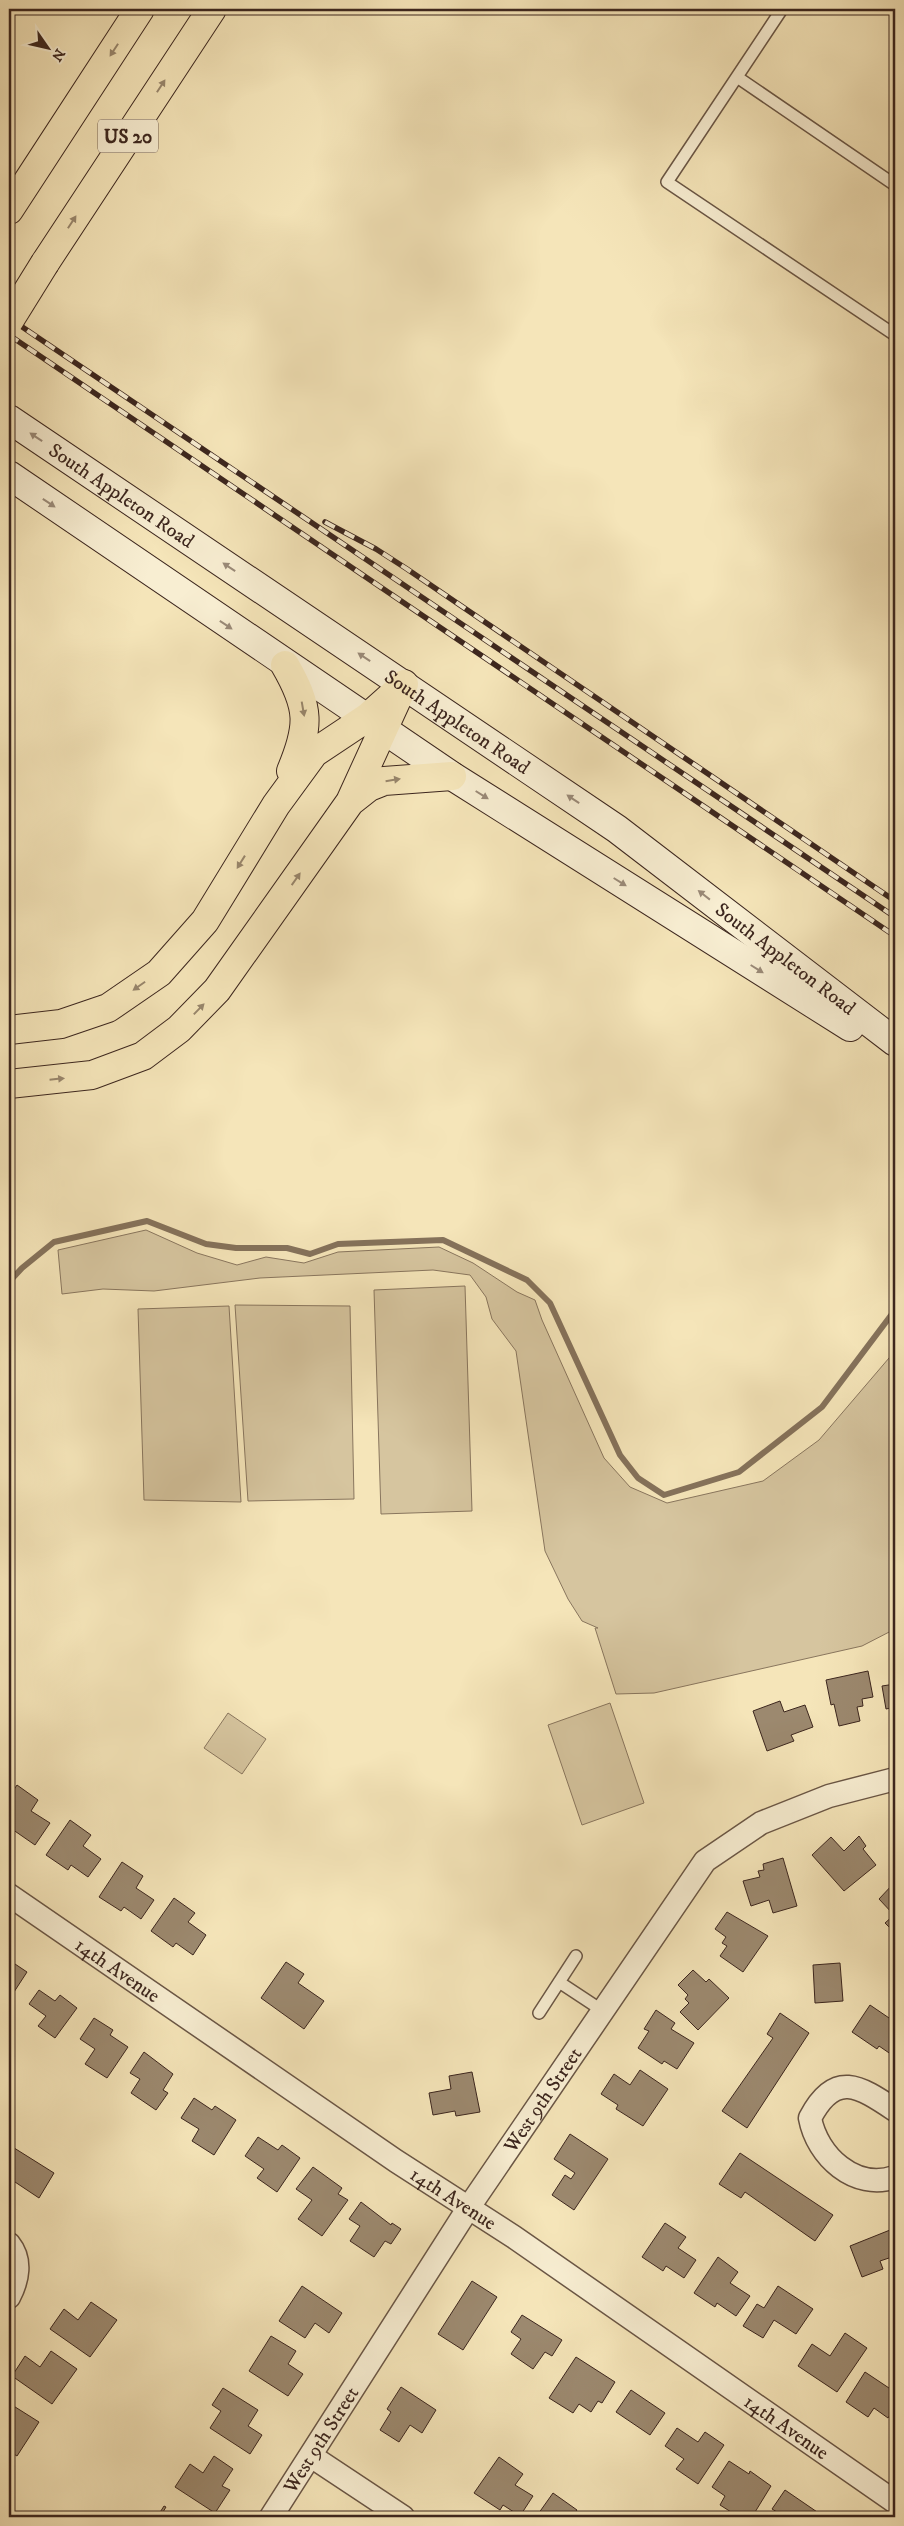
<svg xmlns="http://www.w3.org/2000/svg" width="904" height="2526" font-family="'IM FELL DW Pica',serif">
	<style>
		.green { fill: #d6c59f; stroke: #89765e }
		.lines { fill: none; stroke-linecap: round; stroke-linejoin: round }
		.stream { stroke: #85725b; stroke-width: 6 }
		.building { fill: #9c896f; stroke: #3c261e }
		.service-casing { stroke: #6a5645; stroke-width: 14 }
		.minor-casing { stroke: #6a5645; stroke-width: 25 }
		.secondary-casing { stroke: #3c261e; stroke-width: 30 }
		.primary-casing { stroke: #3c261e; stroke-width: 30 }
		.service { stroke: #f8eed2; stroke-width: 11 }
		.minor { stroke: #f8eed2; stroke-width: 22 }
		.secondary { stroke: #f8eed2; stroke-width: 28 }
		.primary { stroke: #f5e5b9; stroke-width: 28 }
		.rail-casing { stroke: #3c261e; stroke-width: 5.5 }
		.rail { stroke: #f8eed2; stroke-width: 4; stroke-dasharray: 11; stroke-linecap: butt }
		.primary-bridge-casing { stroke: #3c261e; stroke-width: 30; stroke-linecap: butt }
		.primary-bridge { stroke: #f5e5b9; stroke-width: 28 }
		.oneway { fill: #98866c }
		.oneway2 { fill: #9a8a78 }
		.labels { text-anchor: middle; stroke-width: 4; stroke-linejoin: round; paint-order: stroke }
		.shield { fill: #f8eed2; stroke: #746254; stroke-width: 1 }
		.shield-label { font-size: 19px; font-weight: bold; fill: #3c261e }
		.street-label { font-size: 20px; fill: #3c261e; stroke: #f8eed2 }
	</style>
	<rect width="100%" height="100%" fill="#f5e5b9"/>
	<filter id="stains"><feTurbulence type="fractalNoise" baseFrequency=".004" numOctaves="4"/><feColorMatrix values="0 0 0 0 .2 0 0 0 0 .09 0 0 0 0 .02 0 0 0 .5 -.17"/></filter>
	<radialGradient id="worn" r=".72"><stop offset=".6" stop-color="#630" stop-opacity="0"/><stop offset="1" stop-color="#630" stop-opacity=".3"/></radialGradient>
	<!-- green -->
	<path class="green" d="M146,1230L197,1253L237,1265L266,1257L304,1263L338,1252L439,1247L473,1263L517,1292L535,1300L542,1320L604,1458L630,1487L667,1503L763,1481L819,1440L895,1351V1629L862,1646L654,1693L616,1694L595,1628H598L582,1621L568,1599L545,1551L516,1351L492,1319L486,1297L470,1275L433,1270L260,1278L154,1291L103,1289L62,1294L58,1250Z
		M465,1286L472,1511L381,1514L374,1290Z
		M235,1305L350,1306L354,1499L248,1501Z
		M229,1306L241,1502L144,1500L138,1309Z
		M610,1703L644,1803L582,1825L548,1725Z
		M228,1713L266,1739L242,1774L204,1748Z"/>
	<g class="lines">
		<!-- stream -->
		<path class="stream" d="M9,1282L22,1268L54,1242L147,1221L206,1244L236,1248H287L310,1254L338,1244L443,1240L527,1280L550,1303L620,1455L638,1478L664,1495L739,1472L822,1407L895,1310"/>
	</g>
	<!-- building -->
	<path class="building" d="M868,1671L873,1697L862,1699L863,1706L857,1707L860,1721L839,1726L834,1704L831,1705L826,1680Z
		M895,1684V1707L886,1709L882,1686Z
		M780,1701L784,1712L805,1705L813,1727L791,1735L794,1741L767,1751L753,1711Z
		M17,1785L38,1800L31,1811L50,1823L35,1845L9,1827V1797Z
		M70,1820L91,1835L83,1846L101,1859L88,1877L71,1865L68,1870L46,1855Z
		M859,1836L866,1846L863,1849L876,1865L844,1891L812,1855L831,1837L844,1851Z
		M783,1858L797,1906L773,1913L769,1900L751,1906L743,1881L760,1877L758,1871L764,1870L763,1864Z
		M122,1862L143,1876L136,1888L154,1900L141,1919L124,1907L121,1911L99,1897Z
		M894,1883L895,1884V1933L885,1923L894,1915L879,1899Z
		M174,1898L195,1913L188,1922L206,1935L193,1955L176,1943L173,1947L151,1931Z
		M727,1912L768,1936L743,1972L720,1956L727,1946L722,1943L726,1937L715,1929Z
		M9,1960L27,1972L14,1992L9,1988Z
		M286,1962L304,1974L298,1983L324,2001L304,2029L261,1998Z
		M840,1963L843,2001L815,2003L813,1965Z
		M693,1970L706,1982L709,1979L729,1998L698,2030L680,2012L689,2003L685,1999L688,1995L678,1985Z
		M39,1990L55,2001L60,1995L77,2008L55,2038L38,2026L46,2016L29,2004Z
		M870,2005L895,2022V2057L879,2046L877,2049L852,2032Z
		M656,2010L675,2023L671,2029L694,2043L677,2069L664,2061L662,2064L638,2048L649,2031L644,2029Z
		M780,2013L809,2033L747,2128L722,2111L773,2038L767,2034Z
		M94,2018L113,2030L110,2035L128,2047L107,2078L85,2064L95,2049L80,2039Z
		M144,2052L173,2074L163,2090L168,2093L156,2110L131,2093L140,2079L130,2073Z
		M640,2070L668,2089L643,2126L616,2109L618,2105L601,2094L614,2074L630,2085Z
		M472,2072L480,2112L456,2116L455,2111L433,2115L429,2093L451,2089L449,2076Z
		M194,2098L212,2110L215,2106L236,2120L214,2155L192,2141L199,2129L181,2118Z
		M570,2134L608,2159L574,2210L552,2195L565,2175L571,2179L575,2173L554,2159Z
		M258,2137L278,2150L282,2145L300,2158L277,2192L257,2178L264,2169L245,2156Z
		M11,2146L54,2173L39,2198L9,2178Z
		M740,2153L833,2215L815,2241L745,2192L741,2198L719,2184Z
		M313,2167L342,2188L338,2194L348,2200L322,2236L298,2219L312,2200L296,2189Z
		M361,2202L391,2225L392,2223L401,2229L391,2244L385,2241L374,2257L350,2241L360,2226L349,2219Z
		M665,2223L686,2237L678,2248L696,2260L684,2278L666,2266L663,2271L642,2257Z
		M895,2228V2256L880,2261L883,2269L862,2277L850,2246Z
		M718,2257L738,2272L730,2283L750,2296L736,2316L717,2303L715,2307L694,2293Z
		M472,2281L497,2297L463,2350L438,2334Z
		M302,2286L342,2313L329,2333L315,2323L305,2338L279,2321Z
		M778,2286L813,2309L796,2334L774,2320L763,2338L743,2326L757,2304L764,2308Z
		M91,2302L117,2320L90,2357L50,2329L64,2309L78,2320Z
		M522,2315L562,2340L552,2356L545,2352L533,2369L511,2354L521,2339L511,2332Z
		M845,2333L867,2348L837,2392L798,2366L812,2344L830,2356Z
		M271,2336L296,2351L288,2364L303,2374L288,2396L249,2371Z
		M51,2351L77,2369L52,2404L12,2376L25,2356L40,2367Z
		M576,2357L615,2382L602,2403L598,2401L591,2412L579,2404L573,2413L549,2398Z
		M865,2372L895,2392V2407L888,2418L874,2408L868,2417L846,2402Z
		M401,2387L436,2410L422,2433L410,2425L399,2442L380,2430L391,2412L387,2409Z
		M223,2388L258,2410L248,2426L262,2435L250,2454L210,2428L221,2411L212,2405Z
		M631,2390L665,2413L650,2435L616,2412Z
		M12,2405L39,2422L17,2456L9,2451V2410Z
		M677,2428L698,2442L705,2432L724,2445L698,2484L676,2469L684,2459L665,2446Z
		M214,2456L233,2469L222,2486L230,2490L215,2513L175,2487L190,2464L203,2473Z
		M499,2457L523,2474L515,2485L533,2496L520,2516L503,2505L500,2510L474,2493Z
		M729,2461L749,2474L750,2471L771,2486L752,2517H739L720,2505L725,2496L712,2487Z
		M9,2471L14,2474L9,2481Z
		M785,2490L823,2516V2517H785L772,2509Z
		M553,2493L577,2510L572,2517H536Z
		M164,2506L166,2507L160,2517H157Z
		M176,2512L185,2517H172Z"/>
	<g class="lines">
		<!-- service casing -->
		<g class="service-casing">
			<path id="service" d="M782,9L667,182L895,335
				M737,77L895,185
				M559,1982L603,2011
				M539,2013L576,1956"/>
		</g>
		<!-- minor casing -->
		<g class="minor-casing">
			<g id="minor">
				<path id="s1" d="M9,1895L396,2161L514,2237L895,2502"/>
				<path d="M895,2110C859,2086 835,2070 810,2118C817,2156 855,2191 895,2177"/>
				<path d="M9,2244C22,2260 18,2280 9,2297"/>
				<path d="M311,2456L403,2517"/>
				<path id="s2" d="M271,2517L469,2207L705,1861L761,1823L829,1796L895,1779"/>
			</g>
		</g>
		<!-- secondary casing -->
		<g class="secondary-casing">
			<g id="secondary">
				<path id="s3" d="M9,419L617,829L895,1042"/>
				<path d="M9,475L452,776L850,1027"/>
			</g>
		</g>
		<!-- primary casing -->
		<g class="primary-casing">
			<path id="primary" d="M9,210L140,9
				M45,263L212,9
				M285,665C310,708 310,726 291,771
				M350,802L369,787L384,781L452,776
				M9,1030L61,1024L108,1008L159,973L205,921L276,805L314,753L368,717L396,692
				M9,1084L92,1075L143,1056L179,1029L217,990L350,802L404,684"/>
		</g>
		<!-- service -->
		<use href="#service" class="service"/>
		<!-- minor -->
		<use href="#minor" class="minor"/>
		<!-- secondary -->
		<use href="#secondary" class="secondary"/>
		<!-- primary -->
		<use href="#primary" class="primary"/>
		<!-- rail casing -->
		<g class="rail-casing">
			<path id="rail" d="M9,318L895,917
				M9,335L895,936
				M325,522L376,549L407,569L895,901"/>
		</g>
		<!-- rail -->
		<use href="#rail" class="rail"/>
		<!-- primary-bridge casing -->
		<g class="primary-bridge-casing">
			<path id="primary-bridge" d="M9,321L45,263"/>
		</g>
		<!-- primary-bridge -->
		<use href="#primary-bridge" class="primary-bridge"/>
	</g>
	<!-- one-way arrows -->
	<defs><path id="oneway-solid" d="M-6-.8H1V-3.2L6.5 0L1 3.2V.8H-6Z" transform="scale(1.25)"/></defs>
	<g class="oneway">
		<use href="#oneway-solid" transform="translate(114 50) rotate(123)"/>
		<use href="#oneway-solid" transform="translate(161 86) rotate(-57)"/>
		<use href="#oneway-solid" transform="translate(72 222) rotate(-57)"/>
		<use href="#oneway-solid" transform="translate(303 709) rotate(80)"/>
		<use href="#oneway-solid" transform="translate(393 780) rotate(-9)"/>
		<use href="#oneway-solid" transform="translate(241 862) rotate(122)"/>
		<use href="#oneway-solid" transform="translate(296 879) rotate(-55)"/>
		<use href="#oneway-solid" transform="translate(139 986) rotate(145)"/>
		<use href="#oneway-solid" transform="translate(199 1009) rotate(-46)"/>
		<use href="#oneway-solid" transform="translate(57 1079) rotate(-6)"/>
	</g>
	<g class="oneway2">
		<use href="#oneway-solid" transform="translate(36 437) rotate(-146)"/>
		<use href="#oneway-solid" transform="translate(49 503) rotate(34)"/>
		<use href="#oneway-solid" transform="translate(229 567) rotate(-146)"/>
		<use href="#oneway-solid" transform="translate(226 625) rotate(34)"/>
		<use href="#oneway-solid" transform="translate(364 657) rotate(-146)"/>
		<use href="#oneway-solid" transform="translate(482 795) rotate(32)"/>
		<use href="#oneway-solid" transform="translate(573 799) rotate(-146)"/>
		<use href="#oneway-solid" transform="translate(620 882) rotate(32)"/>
		<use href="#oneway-solid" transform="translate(704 895) rotate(-142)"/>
		<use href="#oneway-solid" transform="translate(757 969) rotate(32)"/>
	</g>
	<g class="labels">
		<!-- shield labels -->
		<rect class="shield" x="98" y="119.5" width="60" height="33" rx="4"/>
		<g class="shield-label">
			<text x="128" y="143">US 20</text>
		</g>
		<!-- street labels -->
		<g class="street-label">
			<text dy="7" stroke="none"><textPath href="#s3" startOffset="136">South Appleton Road</textPath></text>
			<text dy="7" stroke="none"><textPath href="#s3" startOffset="541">South Appleton Road</textPath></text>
			<text dy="7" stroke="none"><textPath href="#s3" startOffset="946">South Appleton Road</textPath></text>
			<text dy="7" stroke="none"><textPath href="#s1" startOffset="132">14th Avenue</textPath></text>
			<text dy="7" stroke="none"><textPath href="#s2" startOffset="498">West 9th Street</textPath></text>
			<text dy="7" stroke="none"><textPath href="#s1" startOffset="538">14th Avenue</textPath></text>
			<text dy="7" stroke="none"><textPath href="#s1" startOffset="942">14th Avenue</textPath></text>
			<text dy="7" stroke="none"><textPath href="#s2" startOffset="92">West 9th Street</textPath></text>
		</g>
	</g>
	<!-- margin -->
	<rect width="904" height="2526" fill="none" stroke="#f5e5b9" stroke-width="30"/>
	<rect x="10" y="10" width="884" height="2506" fill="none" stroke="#3c261e" stroke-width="2.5"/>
	<rect x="15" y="15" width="874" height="2496" fill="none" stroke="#3c261e"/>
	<!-- north arrow -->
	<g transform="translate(48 48) rotate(124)" stroke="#f8eed2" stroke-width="4" paint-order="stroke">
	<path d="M0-4L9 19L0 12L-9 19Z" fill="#3c261e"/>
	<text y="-8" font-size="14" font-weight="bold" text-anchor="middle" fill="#3c261e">N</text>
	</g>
	<rect width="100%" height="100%" filter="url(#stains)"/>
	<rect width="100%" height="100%" fill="url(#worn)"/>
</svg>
